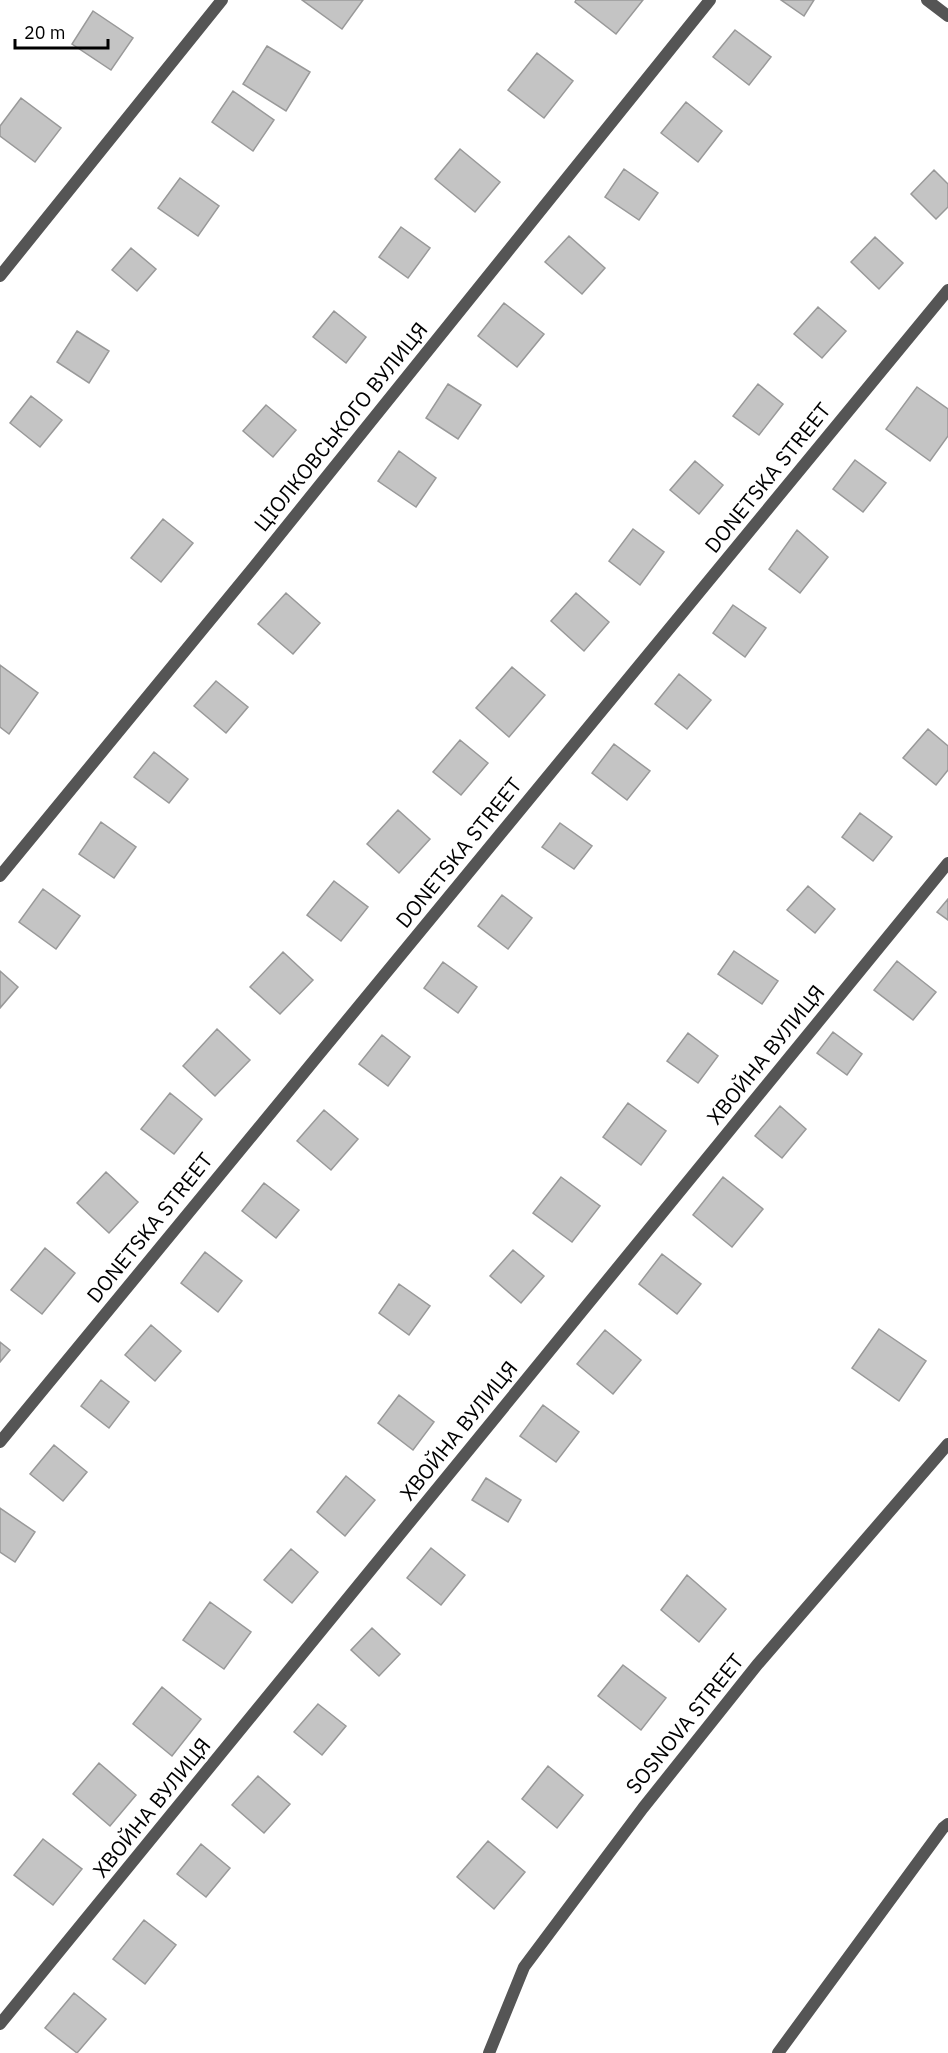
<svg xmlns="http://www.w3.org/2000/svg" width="948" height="2053" font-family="'IBM Plex Sans',sans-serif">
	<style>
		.building { fill: #c4c4c4; stroke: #999; stroke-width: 1.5 }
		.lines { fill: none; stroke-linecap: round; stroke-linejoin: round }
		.service { stroke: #555; stroke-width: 12 }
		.minor { stroke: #555; stroke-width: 12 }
		.labels { text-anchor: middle; stroke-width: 6; stroke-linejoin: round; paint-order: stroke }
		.street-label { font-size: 21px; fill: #000; stroke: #fff }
	</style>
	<rect width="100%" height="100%" fill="#fff"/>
	<!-- building -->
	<path class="building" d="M302,0H363L342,29Z
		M576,0H643L616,34L575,2Z
		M781,0H814L804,16Z
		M93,11L133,38L111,70L72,44Z
		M735,30L771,57L749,85L713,57Z
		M267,46L310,72L286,111L243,84Z
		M537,53L573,81L544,118L508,90Z
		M233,91L274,120L253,151L212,122Z
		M21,98L61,128L35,162L0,136V126Z
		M686,102L722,131L698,162L661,133Z
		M460,149L500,182L475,212L435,179Z
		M624,169L658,193L639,220L605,197Z
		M934,170L948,184V207L936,219L911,194Z
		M180,178L219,206L198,236L158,208Z
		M401,227L430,248L408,278L379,257Z
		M569,236L605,268L582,294L545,262Z
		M875,237L903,263L879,289L851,262Z
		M131,248L156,269L137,291L112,270Z
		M504,303L544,334L517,367L478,336Z
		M818,307L846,331L822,358L794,334Z
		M334,311L366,337L346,363L313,337Z
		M77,331L109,351L89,383L57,362Z
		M448,384L481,405L458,439L426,418Z
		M758,384L783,404L759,435L733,416Z
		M917,387L948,409V436L930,461L886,429Z
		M31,396L62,420L40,447L10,423Z
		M266,405L296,430L273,457L243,431Z
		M399,451L436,478L416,507L378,481Z
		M855,460L886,483L863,512L833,489Z
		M695,461L723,485L699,514L670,490Z
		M163,519L193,543L161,582L131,558Z
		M633,529L664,552L640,585L609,561Z
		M797,530L828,557L800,593L769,569Z
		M286,593L320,623L293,654L258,624Z
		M576,593L609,622L584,651L551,621Z
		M733,605L766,628L745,657L713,633Z
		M0,665L38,693L9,734L0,727Z
		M512,667L545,695L509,737L476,708Z
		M679,674L711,700L687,729L655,704Z
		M216,681L248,707L226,733L194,706Z
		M928,729L948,746V770L936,785L903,758Z
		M460,740L488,763L461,795L433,772Z
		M614,744L650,771L627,800L592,773Z
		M154,752L188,779L169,803L134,777Z
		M398,810L430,839L399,873L367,844Z
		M860,813L892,837L873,861L842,837Z
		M101,822L136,847L114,878L79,854Z
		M560,823L592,846L574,869L542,847Z
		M334,881L368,907L341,941L307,915Z
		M808,886L835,909L815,933L787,910Z
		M43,889L80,916L56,949L19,922Z
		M502,895L532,918L508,949L478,926Z
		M948,899V920L937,912Z
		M734,951L778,981L762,1004L718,974Z
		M283,952L313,980L280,1014L250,987Z
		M897,961L936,992L913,1020L874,990Z
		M443,962L477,987L458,1013L424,988Z
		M0,971L18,987L0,1008Z
		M217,1029L250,1060L215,1096L183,1066Z
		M833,1032L862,1054L847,1075L817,1053Z
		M688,1033L718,1056L698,1083L667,1061Z
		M382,1035L410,1057L388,1086L359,1064Z
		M170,1093L202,1119L174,1154L141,1129Z
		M628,1103L666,1131L641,1165L603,1137Z
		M780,1106L806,1129L782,1158L755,1136Z
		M324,1110L358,1139L331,1170L297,1141Z
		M106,1172L138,1202L109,1233L77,1203Z
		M561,1177L600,1206L572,1242L533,1213Z
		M723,1177L763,1209L732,1247L693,1215Z
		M264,1183L299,1210L276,1238L242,1211Z
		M45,1248L75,1273L42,1314L11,1290Z
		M513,1250L544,1276L521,1303L490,1276Z
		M205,1252L242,1281L218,1312L181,1283Z
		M662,1254L701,1284L677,1314L639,1284Z
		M399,1284L430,1306L409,1335L379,1313Z
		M151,1325L181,1351L155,1381L125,1355Z
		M879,1329L926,1361L899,1401L852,1368Z
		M605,1330L641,1360L613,1394L577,1364Z
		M0,1342L10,1350L0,1362Z
		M101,1380L129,1402L109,1428L81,1406Z
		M399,1395L434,1422L413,1450L378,1423Z
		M543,1405L579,1432L556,1462L520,1436Z
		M54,1445L87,1472L63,1501L30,1474Z
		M346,1476L375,1500L345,1536L317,1512Z
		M486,1478L521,1500L508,1522L472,1500Z
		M0,1508L35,1532L15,1562L0,1552Z
		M431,1548L465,1575L441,1605L407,1578Z
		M291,1549L318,1572L292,1603L264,1580Z
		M687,1575L726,1609L699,1642L661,1610Z
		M210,1602L251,1632L224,1669L183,1640Z
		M372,1628L400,1654L379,1676L351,1650Z
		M623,1665L666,1698L641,1730L598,1696Z
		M162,1687L201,1719L172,1756L133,1724Z
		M318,1704L346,1726L322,1755L294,1732Z
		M99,1763L136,1795L110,1826L73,1794Z
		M548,1766L583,1795L557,1828L522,1799Z
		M258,1776L290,1804L264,1833L232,1805Z
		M43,1839L82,1869L53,1905L14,1875Z
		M488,1841L525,1872L494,1909L457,1877Z
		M201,1844L230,1868L206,1897L177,1874Z
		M144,1920L176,1945L145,1984L113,1959Z
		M74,1993L106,2019L77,2053L45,2028Z"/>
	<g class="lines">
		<!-- service -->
		<path class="service" d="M778,2053L943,1828L948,1824"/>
		<!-- minor -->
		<path class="minor" d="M927,0L948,16
			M0,276L222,0
			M0,876L253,568L710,0
			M0,1442L948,290
			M0,2024L948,863
			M489,2053L524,1967L643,1808L757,1665L948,1444"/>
	</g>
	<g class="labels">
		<!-- street labels -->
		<g class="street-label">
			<text transform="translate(341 427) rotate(-51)" y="7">ЦІОЛКОВСЬКОГО ВУЛИЦЯ</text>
			<text transform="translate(768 478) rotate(-51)" y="7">DONETSKA STREET</text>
			<text transform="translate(459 853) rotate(-51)" y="7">DONETSKA STREET</text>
			<text transform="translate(766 1055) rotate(-51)" y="7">ХВОЙНА ВУЛИЦЯ</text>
			<text transform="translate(150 1228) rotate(-51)" y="7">DONETSKA STREET</text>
			<text transform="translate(459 1431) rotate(-51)" y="7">ХВОЙНА ВУЛИЦЯ</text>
			<text transform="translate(685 1724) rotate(-51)" y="7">SOSNOVA STREET</text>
			<text transform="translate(152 1808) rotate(-51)" y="7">ХВОЙНА ВУЛИЦЯ</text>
		</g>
	</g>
	<!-- scale -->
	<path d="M15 39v9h93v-9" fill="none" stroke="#000000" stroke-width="3"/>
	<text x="24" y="39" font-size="18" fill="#000000" stroke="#ffffff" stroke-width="4.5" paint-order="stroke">20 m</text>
</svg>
